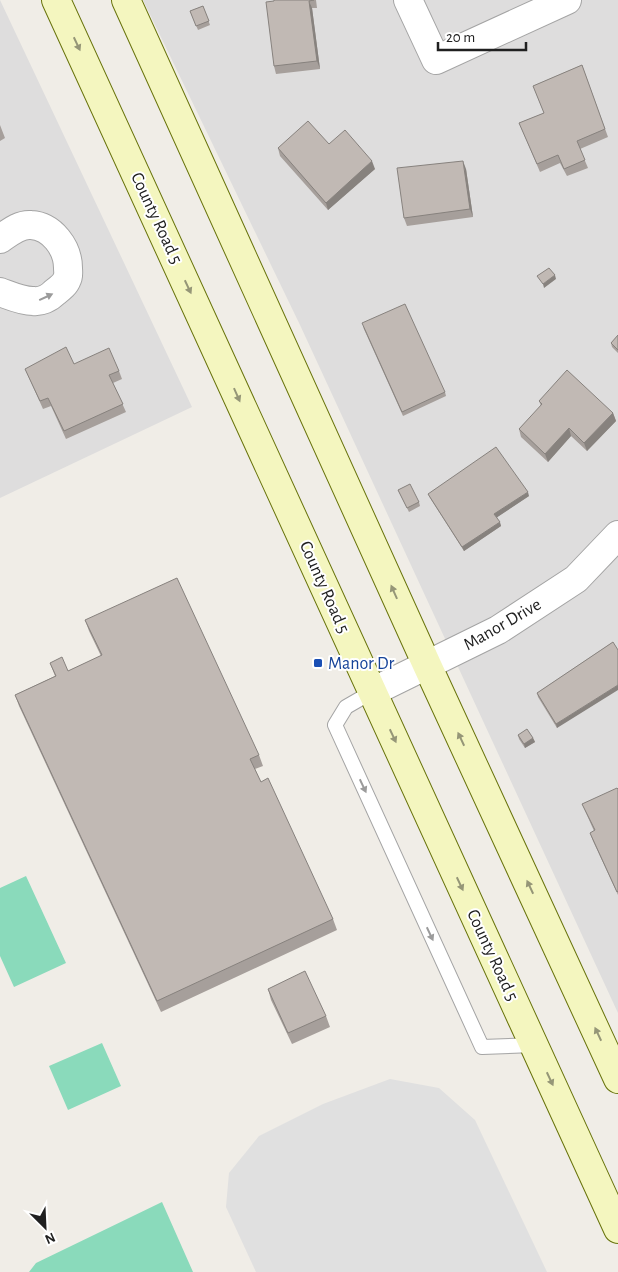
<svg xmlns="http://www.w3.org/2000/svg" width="618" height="1272" font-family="'Alegreya Sans',sans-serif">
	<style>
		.residential { fill: #dedddd }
		.pitch { fill: #8adabb }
		.parking { fill: #e0e0e0 }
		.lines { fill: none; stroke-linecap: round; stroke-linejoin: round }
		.lane-casing { stroke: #a4a4a4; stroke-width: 16 }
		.street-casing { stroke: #a4a4a4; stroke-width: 30 }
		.secondary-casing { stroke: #68730b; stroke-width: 30 }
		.lane { stroke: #fff; stroke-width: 14 }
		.street { stroke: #fff; stroke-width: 28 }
		.secondary { stroke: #f4f6bf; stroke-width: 28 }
		.wall { fill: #a69f9b }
		.shaded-wall { fill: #87827e }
		.building { fill: #c1b9b4; stroke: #87827e }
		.oneway { fill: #959677 }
		.oneway2 { fill: #9b9b9b }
		.transit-dot { fill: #1a4fb4; stroke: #fff; stroke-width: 2 }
		.labels { text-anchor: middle; stroke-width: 4; stroke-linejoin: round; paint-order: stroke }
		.street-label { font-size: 18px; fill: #202020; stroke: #fff }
		.transit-label { font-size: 18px; fill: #164399; stroke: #fff; text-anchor: start }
	</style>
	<rect width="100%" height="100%" fill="#f0ede7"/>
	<!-- residential -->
	<path class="residential" d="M0,0L192,407L0,498Z
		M143,0H618V1013L300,325Z"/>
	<!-- pitch -->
	<path class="pitch" d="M26,876L66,963L14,987L0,956V888Z
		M102,1043L121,1086L68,1110L49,1066Z
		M162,1202L193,1272H29L36,1263Z"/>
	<!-- parking -->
	<path class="parking" d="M390,1079L439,1088L475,1120L547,1272H256L226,1207L229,1173L259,1136L323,1104Z"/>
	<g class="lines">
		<!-- lane casing -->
		<g class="lane-casing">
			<path id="lane" d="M372,692L346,707L335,725L482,1047L534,1045"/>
		</g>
		<!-- street casing -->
		<g class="street-casing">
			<path id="street" d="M408,0L436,60L567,0
				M0,239C9,233 19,224 31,225C52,226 68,248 68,268C68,271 69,276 67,279C65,285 59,289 54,293C49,298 41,302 33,301C22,301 11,296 0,292
				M372,692L498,630L576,579L618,535"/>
		</g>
		<!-- secondary casing -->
		<g class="secondary-casing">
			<path id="secondary" d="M56,0L618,1229
				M126,0L427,665L618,1079"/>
		</g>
		<!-- lane -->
		<use href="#lane" class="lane"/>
		<!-- street -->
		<use href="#street" class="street"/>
		<!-- secondary -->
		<use href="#secondary" class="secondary"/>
	</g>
	<!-- wall -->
	<path class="wall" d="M274,0H316L317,8H312L320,69L276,74L274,66Z
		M203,6L210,25L198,30L190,11Z
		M582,65L608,137L580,149L588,168L567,176L560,163L540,172L519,123L544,113L533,86Z
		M0,125L5,138L0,141Z
		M329,144L375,169L328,210L280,156L278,148Z
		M466,169L473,217L407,226L404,218Z
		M363,327L445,392L446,396L403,416Z
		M618,335V353L612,347L611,343Z
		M74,364L119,371L122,379L113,383L126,412L66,439L51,406L43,409L25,369Z
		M539,401L613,413L616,421L587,451L571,436L548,462L521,437L519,429L541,406Z
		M398,490L419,502L420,506L409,512Z
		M428,494L529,496L497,517L501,526L464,551L430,498Z
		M85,620L259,755L263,766L255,769L261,782L333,919L337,930L161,1012L19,706L15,695L55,676L50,663L68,671L101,656L89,631Z
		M613,642L557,728L538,697L537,693Z
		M518,735L533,738L535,742L525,748L519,739Z
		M618,789V895L593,841L590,833L594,831L582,804Z
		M268,989L326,1016L330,1027L292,1044L271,1000Z"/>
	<!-- shaded-wall -->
	<path class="shaded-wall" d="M309,1L312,8L320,69L317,61Z
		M372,161L375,169L328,210L326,203Z
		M463,161L466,169L473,217L470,209Z
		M555,275L556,279L544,288L543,284Z
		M613,413L616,421L587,451L584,443Z
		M569,428L571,436L548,462L545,454Z
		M528,492L529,496L496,518L494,514Z
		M500,522L501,526L464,551L462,547Z
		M618,685V690L557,728L556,724Z
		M533,738L535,742L525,748L524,744Z"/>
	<!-- building -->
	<path class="building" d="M274,0H314L309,1L317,61L274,66L266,2L274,1Z
		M203,6L209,21L196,26L190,11Z
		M582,65L605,129L577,141L585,160L564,169L558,155L537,164L519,123L544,113L533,86Z
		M308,121L329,144L345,130L372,161L326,203L278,148Z
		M463,161L470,209L404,218L397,168Z
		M549,268L555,275L543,284L537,276Z
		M405,304L445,392L402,412L362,323Z
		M618,335V350L611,343Z
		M66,347L74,364L109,348L119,371L109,375L123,404L64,431L48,398L40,401L25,369Z
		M567,370L613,413L584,443L569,428L545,454L519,429L542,404L539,401Z
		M496,447L528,492L494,514L500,522L462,547L428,494Z
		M410,484L419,502L407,508L398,490Z
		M177,578L259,755L250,759L261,782L268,778L333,919L157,1001L15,695L56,676L50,663L62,657L68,671L102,655L85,620Z
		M613,642L618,650V685L556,724L537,693Z
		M527,729L533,738L524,744L518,735Z
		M617,788L618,789V891L617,892L590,833L595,830L582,804Z
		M305,971L326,1016L288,1033L268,989Z"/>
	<!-- one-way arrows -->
	<defs><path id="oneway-solid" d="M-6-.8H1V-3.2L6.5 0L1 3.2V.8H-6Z" transform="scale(1.25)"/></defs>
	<g class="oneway">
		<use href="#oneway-solid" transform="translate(77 44) rotate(65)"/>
		<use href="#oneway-solid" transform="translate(188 287) rotate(65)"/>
		<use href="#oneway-solid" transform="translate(237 395) rotate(66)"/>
		<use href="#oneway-solid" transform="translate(394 592) rotate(-114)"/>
		<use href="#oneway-solid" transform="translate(393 736) rotate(65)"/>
		<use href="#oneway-solid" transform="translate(461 739) rotate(-115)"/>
		<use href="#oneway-solid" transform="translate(460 884) rotate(65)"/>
		<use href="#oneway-solid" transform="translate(530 887) rotate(-115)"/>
		<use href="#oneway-solid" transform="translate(598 1034) rotate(-115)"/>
		<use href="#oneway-solid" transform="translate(550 1079) rotate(65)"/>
	</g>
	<g class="oneway2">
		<use href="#oneway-solid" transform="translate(46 297) rotate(-25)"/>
		<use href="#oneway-solid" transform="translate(363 786) rotate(65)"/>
		<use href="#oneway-solid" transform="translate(430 934) rotate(65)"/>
	</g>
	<!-- markers -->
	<rect class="transit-dot" x="313" y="658" width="10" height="10" rx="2.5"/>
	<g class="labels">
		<!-- street labels -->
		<g class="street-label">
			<text transform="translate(157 218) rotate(65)" y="6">County Road 5</text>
			<text transform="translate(325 587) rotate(66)" y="6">County Road 5</text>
			<text transform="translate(502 624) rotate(-30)" y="6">Manor Drive</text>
			<text transform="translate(493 955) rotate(65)" y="6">County Road 5</text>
		</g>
		<!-- transit labels -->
		<g class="transit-label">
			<text x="328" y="669">Manor Dr</text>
		</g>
	</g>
	<!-- north arrow -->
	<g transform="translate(45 1227) rotate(156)" stroke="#ffffff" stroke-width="4" paint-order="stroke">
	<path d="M0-4L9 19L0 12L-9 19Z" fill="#202020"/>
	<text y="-8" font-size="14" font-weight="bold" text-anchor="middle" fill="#202020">N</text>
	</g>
	<!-- scale -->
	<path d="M438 42v8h88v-8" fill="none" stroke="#202020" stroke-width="2.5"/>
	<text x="446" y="42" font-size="15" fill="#202020" stroke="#ffffff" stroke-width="4" paint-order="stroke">20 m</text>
</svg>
